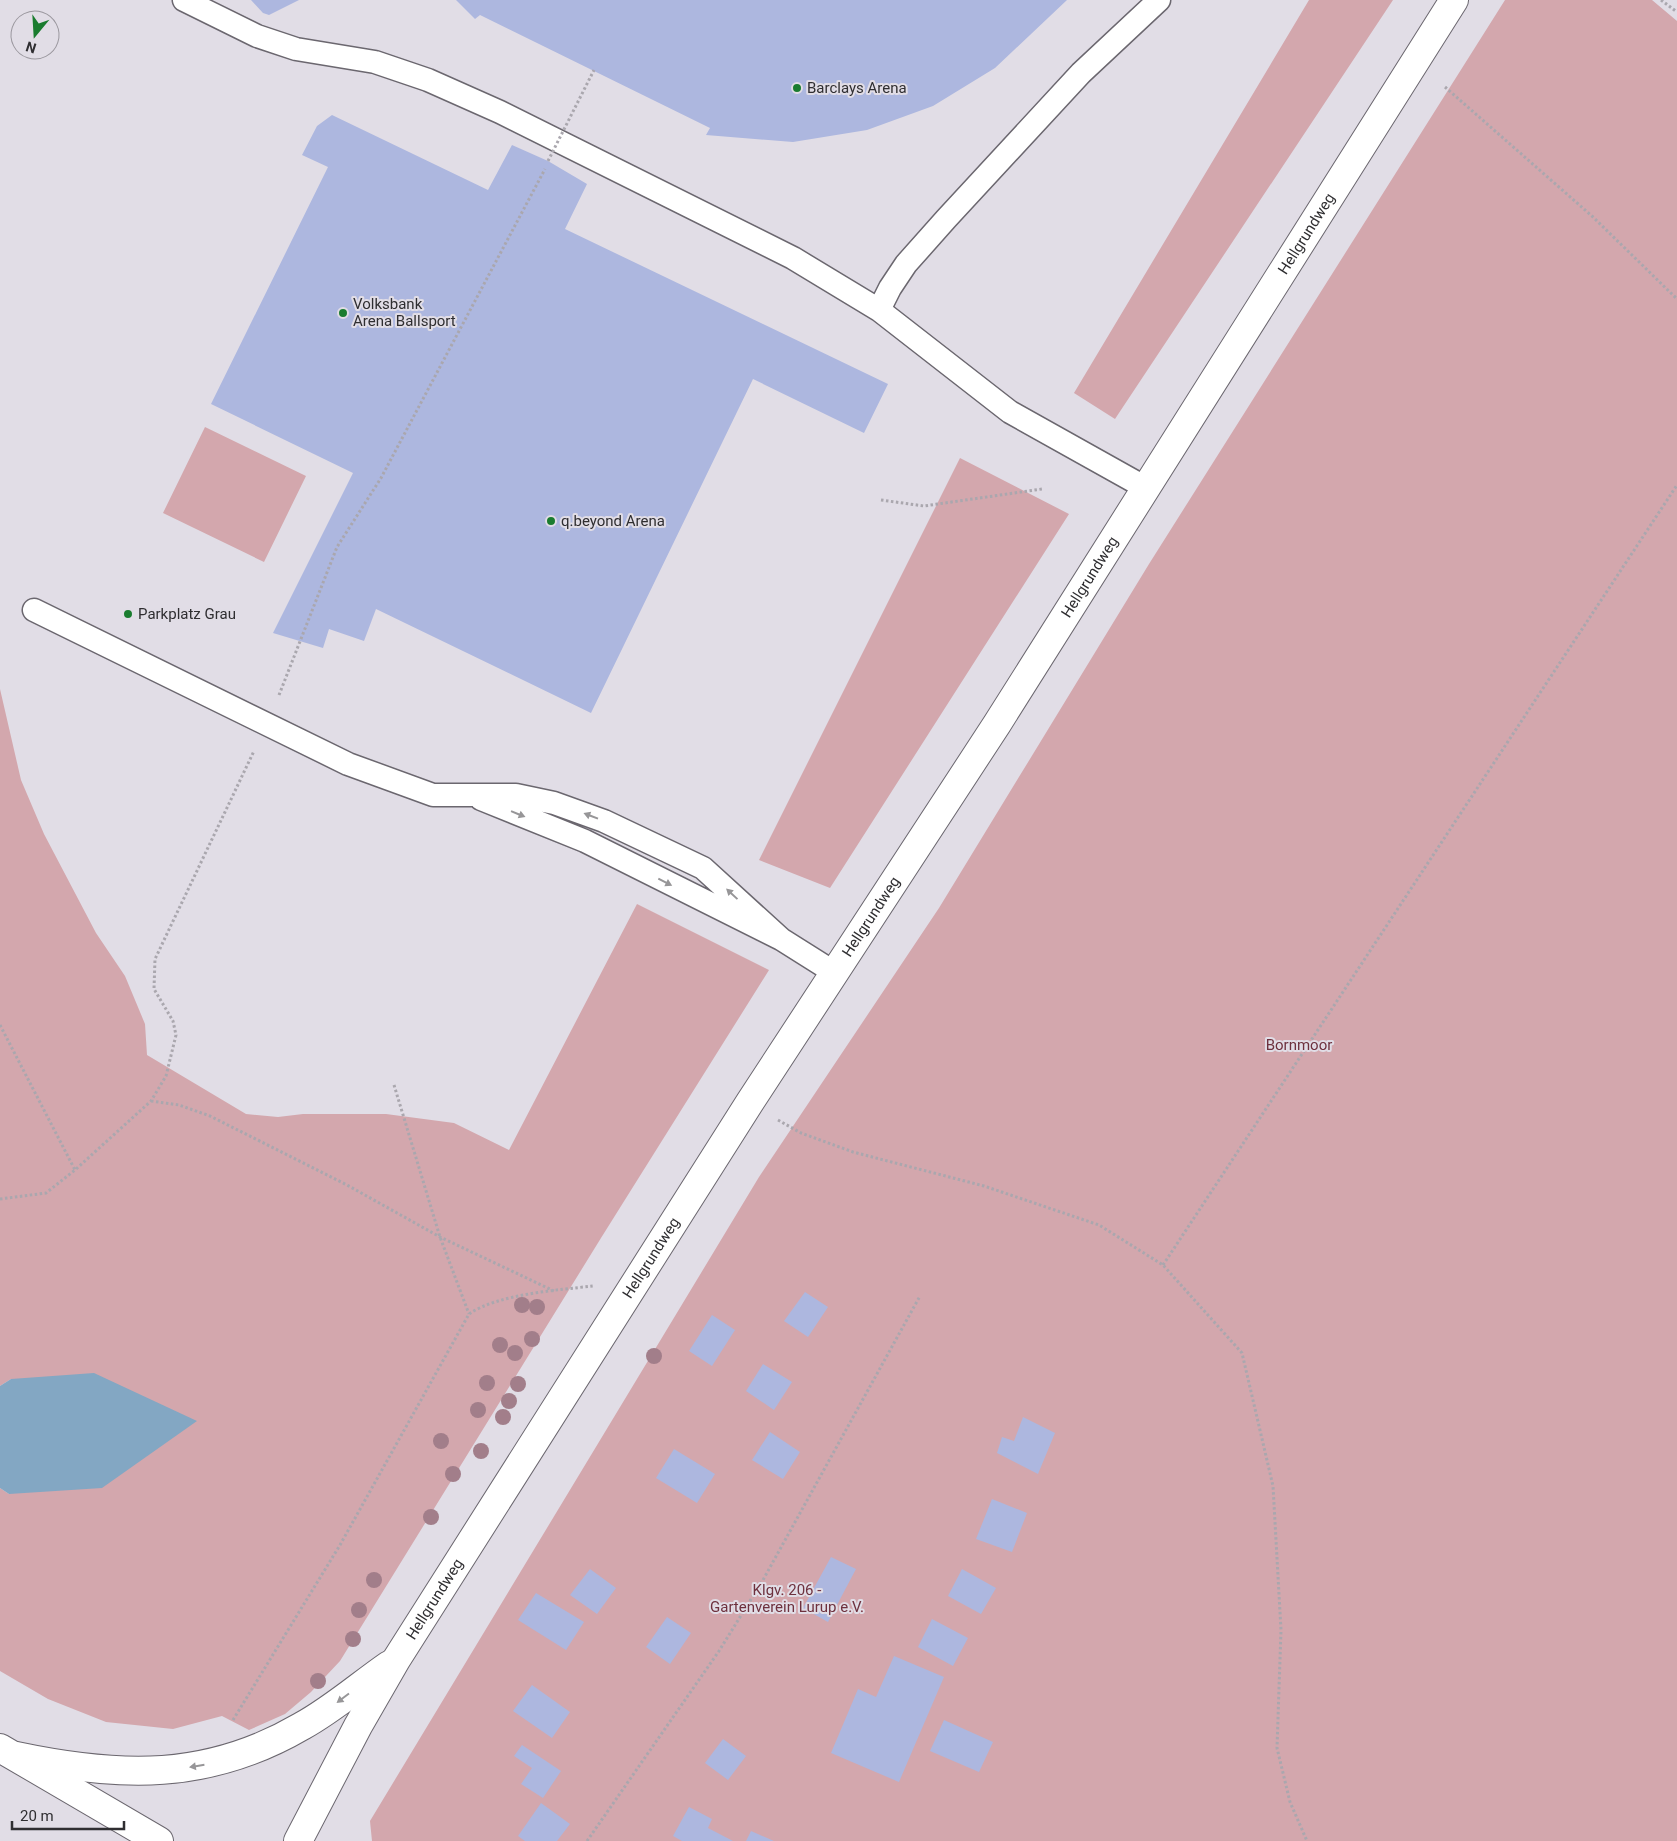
<svg xmlns="http://www.w3.org/2000/svg" width="1677" height="1841" font-family="Roboto,sans-serif">
	<style>
		.green { fill: #d3a7ad }
		.water { fill: #83a7c3 }
		.building { fill: #adb7df }
		.lines { fill: none; stroke-linecap: round; stroke-linejoin: round }
		.lane-casing { stroke: #6b676f; stroke-width: 25 }
		.secondary-casing { stroke: #6b676f; stroke-width: 30 }
		.primary-casing { stroke: #6b676f; stroke-width: 30 }
		.path { stroke: #aaa7ae; stroke-width: 3; stroke-dasharray: 2.5 2.5; stroke-linecap: butt }
		.lane { stroke: #fff; stroke-width: 22 }
		.secondary { stroke: #fff; stroke-width: 28 }
		.primary { stroke: #fff; stroke-width: 28 }
		.path-bridge { stroke: #aaa7ae; stroke-width: 3; stroke-dasharray: 2.5 2.5; stroke-linecap: butt }
		.tree { fill: #a27e8a }
		.oneway { fill: #979698 }
		.poi-dot { fill: #1a7c2f; stroke: #e1dde6; stroke-width: 2 }
		.labels { text-anchor: middle; stroke-width: 4; stroke-linejoin: round; paint-order: stroke }
		.poi-label { font-size: 15px; fill: #2f2e31; stroke: #e1dde6; text-anchor: start }
		.street-label { font-size: 15px; fill: #2f2e31; stroke: #e1dde6 }
		.park-label { font-size: 15px; fill: #6e313e; stroke: #e1dde6 }
	</style>
	<rect width="100%" height="100%" fill="#e1dde6"/>
	<!-- green -->
	<path class="green" d="M1309,0H1393L1115,419L1074,393Z
		M1505,0H1652L1677,21V1841H372L370,1821L759,1177L939,908L1149,564Z
		M205,427L306,476L264,562L163,513Z
		M960,458L1069,514L830,888L759,860Z
		M0,689L21,780L44,834L96,933L125,976L145,1024L147,1055L246,1114L278,1117L303,1114H386L454,1123L509,1150L637,904L769,970L601,1238L340,1661L311,1692L285,1714L249,1730L222,1716L173,1729L106,1722L48,1699L0,1671V1488L9,1494L11,1379L0,1386Z"/>
	<!-- water -->
	<path class="water" d="M94,1373L197,1421L102,1488L9,1494L0,1488V1386L11,1379Z"/>
	<!-- building -->
	<path class="building" d="M251,0H299L269,15L263,13Z
		M456,0H1067L995,68L933,106L867,130L793,142L706,135L710,128L480,15L475,19Z
		M332,115L488,190L512,145L548,161L587,184L565,229L888,384L864,433L753,379L591,713L376,609L364,641L329,629L323,648L273,633L353,473L211,404L328,167L302,155L317,126Z
		M805,1292L828,1307L808,1337L784,1321Z
		M712,1315L735,1330L712,1366L689,1351Z
		M763,1364L792,1382L774,1410L746,1391Z
		M1023,1417L1055,1433L1038,1474L997,1453L1002,1437L1014,1441Z
		M770,1432L800,1452L783,1479L752,1460Z
		M674,1449L715,1474L697,1503L656,1478Z
		M992,1499L1027,1513L1012,1552L976,1539Z
		M831,1557L856,1569L828,1622L803,1608Z
		M590,1569L616,1588L597,1614L570,1595Z
		M962,1569L996,1588L981,1614L948,1596Z
		M536,1593L584,1622L566,1650L518,1620Z
		M667,1617L691,1633L670,1664L646,1647Z
		M932,1619L968,1638L953,1666L918,1647Z
		M894,1656L944,1677L899,1782L831,1753L858,1689L876,1697Z
		M532,1685L570,1712L552,1738L513,1711Z
		M944,1720L993,1742L979,1772L930,1751Z
		M723,1739L746,1756L728,1780L705,1763Z
		M522,1745L561,1771L543,1798L521,1784L532,1768L514,1756Z
		M541,1803L570,1824L557,1841H525L518,1836Z
		M689,1807L712,1819L708,1828L733,1841H682L673,1836Z
		M751,1831L774,1841H746Z"/>
	<g class="lines">
		<!-- lane casing -->
		<g class="lane-casing">
			<path id="lane" d="M184,0L257,36L296,49L375,62L428,80L500,112L793,258L879,310L1010,412L1146,488
				M879,310L890,288L906,264L946,219L1081,73L1159,0
				M34,610L348,764L433,795H516L554,803L604,821L703,868L781,939
				M481,799L585,841L781,939L835,973"/>
		</g>
		<!-- secondary casing -->
		<g class="secondary-casing">
			<g id="secondary">
				<path d="M16,1756C120,1778 208,1781 302,1726C333,1709 360,1685 389,1665"/>
				<path id="s1" d="M298,1841L358,1726L396,1660L750,1102L997,724L1454,0"/>
			</g>
		</g>
		<!-- primary casing -->
		<g class="primary-casing">
			<path id="primary" d="M0,1748L159,1841"/>
		</g>
		<!-- path -->
		<path class="path" d="M1661,0L1677,12
			M1445,87L1593,217L1677,299
			M881,500L924,506L1042,489
			M279,695L337,547L381,478L545,169
			M0,1025L75,1170
			M394,1085L440,1237L469,1314
			M151,1101L179,1105L210,1116L347,1185L440,1237L554,1291
			M778,1120L801,1133L853,1152L984,1186L1099,1225L1163,1265L1242,1353L1273,1486L1281,1630L1277,1748L1290,1802L1307,1841
			M0,1199L46,1193L75,1170L151,1101L166,1076L176,1035L173,1021L154,989L155,959L254,751
			M1163,1265L1677,485
			M233,1720L340,1545L469,1314C498,1294 558,1290 593,1286
			M587,1841L719,1651L763,1580L920,1296"/>
		<!-- lane -->
		<use href="#lane" class="lane"/>
		<!-- secondary -->
		<use href="#secondary" class="secondary"/>
		<!-- primary -->
		<use href="#primary" class="primary"/>
		<!-- path-bridge -->
		<path class="path-bridge" d="M548,161L594,70"/>
	</g>
	<!-- trees -->
	<g class="tree">
		<circle cx="522" cy="1305" r="8"/>
		<circle cx="537" cy="1307" r="8"/>
		<circle cx="532" cy="1339" r="8"/>
		<circle cx="500" cy="1345" r="8"/>
		<circle cx="515" cy="1353" r="8"/>
		<circle cx="654" cy="1356" r="8"/>
		<circle cx="487" cy="1383" r="8"/>
		<circle cx="518" cy="1384" r="8"/>
		<circle cx="509" cy="1401" r="8"/>
		<circle cx="478" cy="1410" r="8"/>
		<circle cx="503" cy="1417" r="8"/>
		<circle cx="441" cy="1441" r="8"/>
		<circle cx="481" cy="1451" r="8"/>
		<circle cx="453" cy="1474" r="8"/>
		<circle cx="431" cy="1517" r="8"/>
		<circle cx="374" cy="1580" r="8"/>
		<circle cx="359" cy="1610" r="8"/>
		<circle cx="353" cy="1639" r="8"/>
		<circle cx="318" cy="1681" r="8"/>
	</g>
	<!-- one-way arrows -->
	<defs><path id="oneway-solid" d="M-6-.8H1V-3.2L6.5 0L1 3.2V.8H-6Z" transform="scale(1.25)"/></defs>
	<g class="oneway">
		<use href="#oneway-solid" transform="translate(518 814) rotate(22)"/>
		<use href="#oneway-solid" transform="translate(591 816) rotate(-159)"/>
		<use href="#oneway-solid" transform="translate(665 882) rotate(27)"/>
		<use href="#oneway-solid" transform="translate(732 894) rotate(-137)"/>
		<use href="#oneway-solid" transform="translate(343 1698) rotate(143)"/>
		<use href="#oneway-solid" transform="translate(197 1766) rotate(171)"/>
	</g>
	<!-- markers -->
	<g class="poi-dot">
		<circle cx="797" cy="88" r="5"/>
		<circle cx="343" cy="313" r="5"/>
		<circle cx="551" cy="521" r="5"/>
		<circle cx="128" cy="614" r="5"/>
	</g>
	<g class="labels">
		<!-- poi labels -->
		<g class="poi-label">
			<text x="807" y="93">Barclays Arena</text>
			<text x="353" y="309">Volksbank<tspan x="353" dy="17">Arena Ballsport</tspan></text>
			<text x="561" y="526">q.beyond Arena</text>
			<text x="138" y="619">Parkplatz Grau</text>
		</g>
		<!-- street labels -->
		<g class="street-label">
			<text dy="5" stroke="none"><textPath href="#s1" startOffset="1898">Hellgrundweg</textPath></text>
			<text dy="5" stroke="none"><textPath href="#s1" startOffset="1492">Hellgrundweg</textPath></text>
			<text dy="5" stroke="none"><textPath href="#s1" startOffset="1088">Hellgrundweg</textPath></text>
			<text dy="5" stroke="none"><textPath href="#s1" startOffset="682">Hellgrundweg</textPath></text>
			<text dy="5" stroke="none"><textPath href="#s1" startOffset="278">Hellgrundweg</textPath></text>
		</g>
		<!-- park labels -->
		<g class="park-label">
			<text x="1299" y="1050">Bornmoor</text>
			<text x="787" y="1595">Klgv. 206 -<tspan x="787" dy="17">Gartenverein Lurup e.V.</tspan></text>
		</g>
	</g>
	<!-- north arrow -->
	<g transform="translate(35 35) rotate(198)"><circle r="24" fill="#e1dde6" stroke="#9a979e"/>
	<path d="M0-4L9 19L0 12L-9 19Z" fill="#1a7c2f"/>
	<text y="-8" font-size="14" font-weight="bold" text-anchor="middle" fill="#2f2e31">N</text>
	</g>
	<!-- scale -->
	<path d="M12 1821v8h112v-8" fill="none" stroke="#2f2e31" stroke-width="2.5"/>
	<text x="20" y="1821" font-size="15" fill="#2f2e31" stroke="#e1dde6" stroke-width="4" paint-order="stroke">20 m</text>
</svg>
